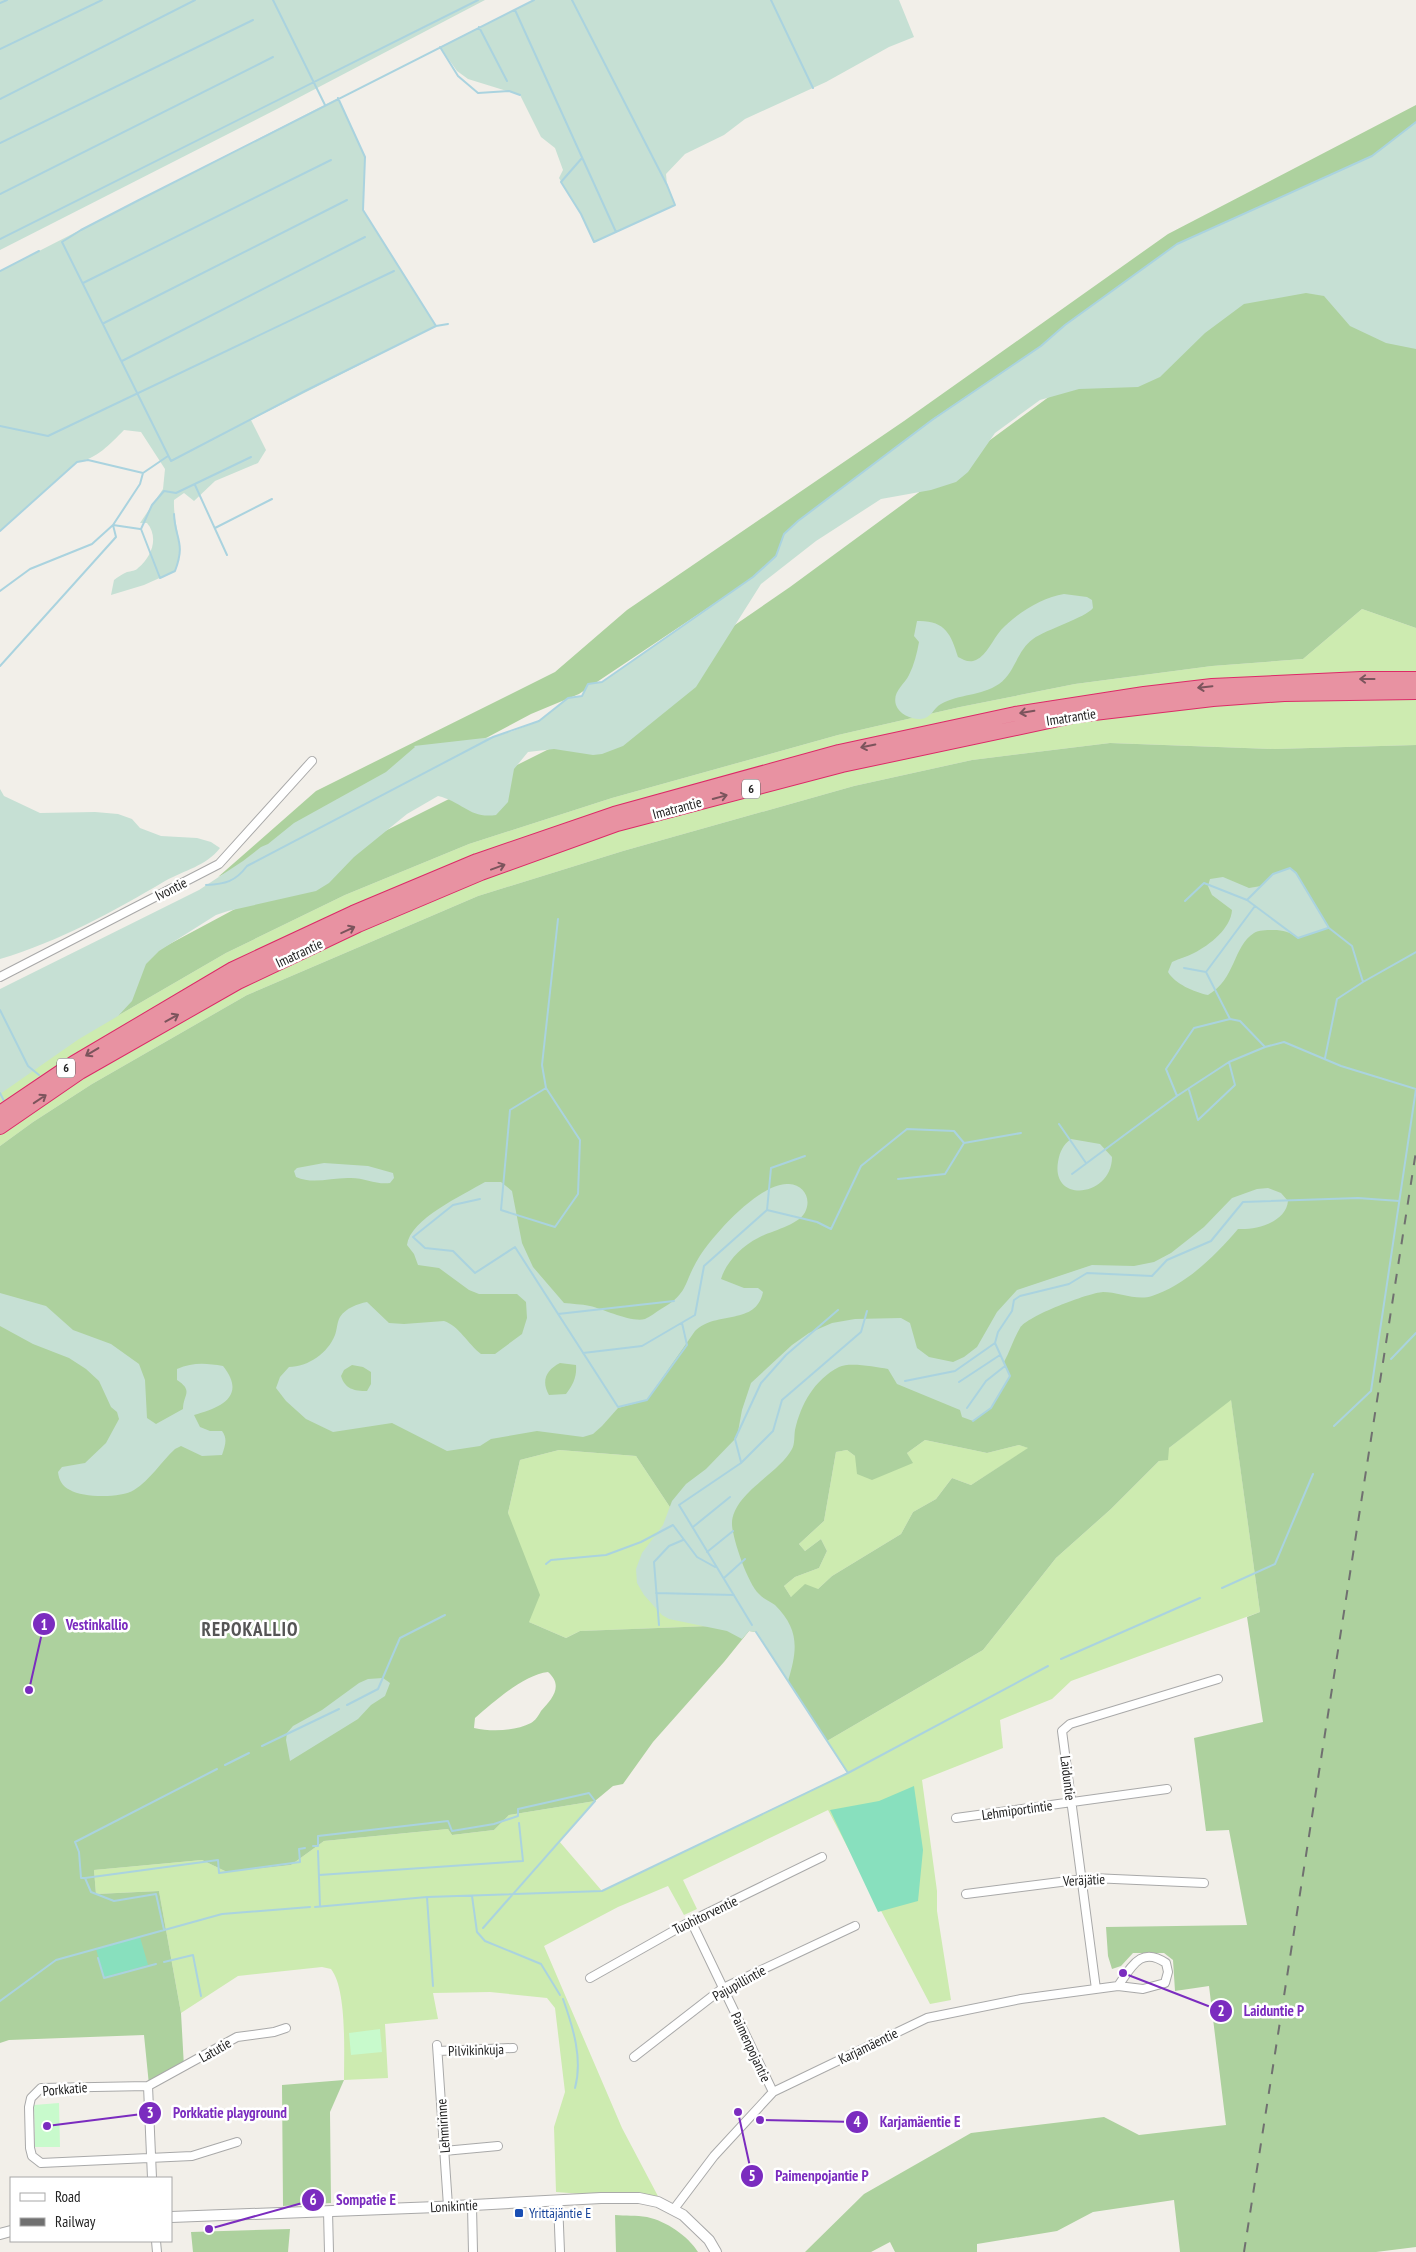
<svg xmlns="http://www.w3.org/2000/svg" width="1416" height="2252" font-family="'PT Sans Narrow',sans-serif">
	<style>
		.grass { fill: #cdebb0 }
		.forest { fill: #add19e; fill-rule: evenodd }
		.wetland { fill: #c6e0d4; fill-rule: evenodd }
		.park { fill: #c8facc }
		.pitch { fill: #88e0be }
		.lines { fill: none; stroke-linecap: round; stroke-linejoin: round }
		.stream { stroke: #aad3df; stroke-width: 2 }
		.minor-casing { stroke: #a9a9a9; stroke-width: 10 }
		.tertiary-casing { stroke: #a9a9a9; stroke-width: 12 }
		.motorway-casing { stroke: #dc2a67; stroke-width: 16 }
		.minor { stroke: #fff; stroke-width: 8 }
		.tertiary { stroke: #fff; stroke-width: 10 }
		.motorway { stroke: #e892a2; stroke-width: 14 }
		.rail { stroke: #707070; stroke-width: 2; stroke-dasharray: 10 10; stroke-linecap: butt }
		.oneway { stroke: #7b545c }
		.transit-dot { fill: #1a4fb4; stroke: #fff; stroke-width: 2 }
		.labels { text-anchor: middle; stroke-width: 5; stroke-linejoin: round; paint-order: stroke }
		.shield { fill: #fff; stroke: #646464; stroke-width: 1 }
		.shield-label { font-size: 12px; font-weight: bold; fill: #222 }
		.street-label { font-size: 14px; fill: #222; stroke: #fff }
		.transit-label { font-size: 14px; fill: #164399; stroke: #fff; text-anchor: start }
		.district-label { font-size: 19px; font-weight: bold; letter-spacing: 1px; fill: #555; stroke: #fff }
		.leader { fill: none; stroke: #7b2cbf; stroke-width: 2 }
		.callout-dot { fill: #7b2cbf; stroke: #fff; stroke-width: 2 }
		.mark-label { font-size: 15px; text-anchor: middle; font-weight: bold; fill: #fff }
		.callout-label { font-size: 15px; text-anchor: middle; font-weight: bold; fill: #7b2cbf; stroke: #fff; stroke-width: 5; stroke-linejoin: round; paint-order: stroke }
	</style>
	<rect width="100%" height="100%" fill="#f2efe9"/>
	<!-- grass -->
	<path class="grass" d="M1362,609L1416,628V745L1275,749L1110,743L972,760L854,786L623,851L478,896L247,995L92,1084L33,1122L0,1146V1093L64,1047L226,953L345,895L469,844L612,798L838,735L960,707L1075,684L1212,666L1303,659Z
		M1231,1399L1260,1612L1071,1681L1052,1699L1000,1720L1003,1748L922,1780L937,1891V1911L951,2000L930,2004L828,1810L683,1880L697,1909L684,1915L668,1886L618,1907L544,1946L622,2128L660,2200L556,2192L554,2127L565,2092L555,2008L547,1998L490,1992L433,1993L438,2019L385,2024L388,2078L344,2080C344,2053 347,1989 331,1969L322,1967L238,1976L181,2013L159,1891L96,1894L94,1870L202,1860L227,1872L291,1865L324,1841L448,1829L452,1835L494,1830L509,1815L595,1801L559,1841L602,1891L847,1773L827,1741L983,1650L1056,1558L1111,1509L1159,1461L1169,1448Z
		M925,1440L987,1453L1019,1445L1029,1448L971,1485L952,1478L936,1499L913,1512L901,1534L832,1576L818,1589L791,1597L784,1586L795,1577L819,1568L827,1551L821,1539L805,1551L799,1544L824,1521L836,1452L847,1450L855,1456L912,1463L907,1453Z
		M559,1450L636,1456L711,1569V1626L580,1631L566,1638L529,1622L508,1513L520,1460Z"/>
	<!-- forest -->
	<path class="forest" d="M1416,105V151L766,569L579,694L531,714L319,827L218,877L316,791L555,672L627,610L904,421L1168,234Z
		M1416,184V628L1362,609L1303,659L1212,666L1075,684L960,707L838,735L612,798L469,844L345,895L226,953L64,1047L121,970L325,861L569,739L790,587L1200,286Z
		M1110,743L1275,749L1416,745V2247L1376,2252H1180L1174,2200L1093,2212L1057,2231L977,2244V2252H895L890,2242L871,2252H805L864,2194L971,2133L1104,2117L1139,2135L1226,2125L1209,1986L1175,1991L1173,1960L1164,1953H1133L1121,1966L1112,1969L1108,1956L1106,1927L1247,1925L1229,1830L1206,1831L1194,1738L1263,1722L1247,1617L1260,1612L1231,1400L1169,1448L1168,1460L1159,1461L1111,1509L1056,1558L983,1650L827,1741L756,1632L749,1631L724,1662L653,1742L623,1784L613,1786L595,1801L509,1815L494,1830L452,1835L448,1829L324,1841L291,1865L227,1872L202,1860L94,1870L96,1894L159,1891L181,2013L184,2067L149,2085L144,2035L9,2040L0,2043V1146L33,1122L92,1084L247,995L478,896L623,851L854,786L972,760ZM925,1440L987,1453L1019,1445L1028,1448L971,1485L952,1478L936,1499L913,1512L901,1534L832,1576L818,1589L805,1584L791,1597L784,1586L795,1577L819,1568L827,1551L821,1539L805,1551L799,1544L824,1521L836,1452L847,1450L855,1456L857,1474L872,1480L913,1463L907,1453ZM559,1450L636,1456L711,1569L710,1626L580,1631L566,1638L529,1622L540,1595L508,1513L520,1460ZM548,1672C564,1686 552,1699 541,1711C539,1715 535,1721 531,1723C515,1731 492,1732 474,1728L475,1718C494,1702 523,1675 548,1672Z
		M344,2080L330,2112L331,2203L283,2206L282,2085Z
		M615,2215C625,2216 636,2215 647,2217C666,2221 688,2236 698,2252H616Z
		M290,2229L288,2252H193L191,2232Z"/>
	<!-- wetland -->
	<path class="wetland" d="M0,0H485L277,109L0,250Z
		M534,0H899L914,37L889,47L826,82L745,119L724,135L685,154L666,174L667,185L675,205L594,242L581,214L559,178L563,170L555,148L541,137L520,95L468,79L457,71L440,47Z
		M338,98L365,157L363,210L436,326L251,420L266,450L258,463L215,481L194,501L184,493L174,500C173,529 186,542 175,571L144,585L111,595L114,580C118,577 122,574 127,572C131,571 136,571 138,568C152,557 159,537 147,523H140L163,489L165,469L141,432L124,430C110,444 97,459 77,462L0,531V271Z
		M1416,122V349L1386,343L1350,326L1324,296L1306,293L1244,304L1205,333L1160,377L1138,387L1079,389L1040,400L995,433L968,472L956,482L931,490L881,499L816,541L761,584L696,687L623,746L602,754L593,755L554,749L528,752L514,769L508,802L496,815C470,819 463,802 438,796L407,814L354,857L329,883L316,891L228,911L216,915L159,951L146,964L132,1001L118,1016L79,1039L0,1094V989L199,890L243,861L261,847L268,844L294,823L386,772L415,747L414,746L493,737L513,731L539,721L568,698L582,696L588,684L602,682L753,577L776,556L784,534L798,521L934,418L1041,346L1065,325L1177,244L1372,156Z
		M1064,594L1087,597L1092,600L1093,608C1085,618 1047,629 1033,639C1017,650 1015,673 999,684C981,696 959,694 941,704C933,708 932,718 921,719C912,720 899,714 896,705C892,692 904,685 909,675C914,665 917,653 919,642L914,636L917,621C945,620 951,634 958,657C964,660 969,663 976,660C987,655 993,639 1001,630C1016,614 1042,597 1064,594Z
		M0,789L4,796L40,813L95,812L118,814L132,819L140,828L161,836L197,838L211,842L220,848C206,866 185,870 165,881C114,911 58,942 0,959Z
		M1290,868L1296,873L1329,928L1298,938C1289,932 1284,930 1273,930C1267,930 1259,930 1254,933C1233,946 1236,979 1208,995C1194,992 1175,984 1168,972L1172,962C1180,958 1187,957 1194,953C1210,945 1231,928 1232,910L1212,895L1208,886L1210,879L1223,877L1249,888L1261,886L1273,874Z
		M1071,1139L1100,1144L1112,1157C1112,1197 1051,1204 1058,1162C1060,1151 1063,1145 1071,1139Z
		M324,1163L368,1166L393,1173L394,1178L390,1183C377,1185 365,1178 351,1178C332,1177 314,1185 296,1177L294,1171L297,1168Z
		M485,1182H501L512,1191L522,1243L533,1267L564,1303C572,1304 581,1304 590,1306C603,1309 632,1323 645,1319C650,1317 656,1312 661,1309C689,1293 683,1284 698,1259C711,1237 761,1181 789,1184C803,1185 811,1197 806,1210C801,1225 770,1231 758,1238C742,1246 726,1262 721,1279L744,1288H758L763,1292C756,1326 717,1310 695,1331L647,1400L618,1408L602,1426L593,1434L583,1437L537,1431L491,1439L480,1446L447,1451L392,1423L333,1432L306,1419L286,1401L276,1388L280,1377L289,1367C308,1367 328,1353 335,1335C337,1330 337,1322 340,1317C346,1308 357,1304 367,1302L389,1323L404,1324L444,1321C459,1326 468,1344 481,1354H495L522,1334L527,1318L526,1302L517,1294H479L469,1290L439,1268L418,1265L414,1254L407,1245C410,1219 463,1195 485,1182ZM560,1363L576,1365C577,1377 573,1385 566,1394L549,1395C541,1381 546,1370 560,1363ZM352,1365L363,1367L371,1372V1384L367,1391C354,1391 345,1389 341,1376L344,1370Z
		M1268,1188L1281,1193L1288,1201C1286,1222 1257,1230 1238,1229C1216,1255 1186,1285 1152,1296C1137,1301 1118,1292 1103,1292C1088,1293 1027,1316 1020,1328C1014,1338 1010,1351 1004,1362L1010,1376L991,1408L973,1421L962,1417L960,1410L897,1384L888,1369C875,1367 850,1362 839,1367C814,1380 801,1404 795,1430C794,1436 795,1444 792,1449C779,1474 731,1494 732,1525C733,1540 748,1584 759,1594C763,1599 770,1601 775,1605C799,1629 798,1649 788,1681L756,1632L749,1631L742,1639L727,1631L669,1619L662,1615L644,1595L637,1583L636,1569L642,1553L663,1525L672,1501L686,1484L706,1469L737,1437L742,1410L751,1383L792,1345L809,1333L832,1323L855,1319L901,1318L910,1323L917,1348L929,1357L953,1362L964,1357L977,1347L997,1312L1017,1290L1092,1265L1134,1266L1154,1262L1171,1253L1204,1227L1232,1198L1257,1189Z
		M0,1293L46,1306L73,1330L111,1344L139,1364L145,1380L147,1418L156,1424L183,1409C183,1395 194,1391 177,1380V1369C193,1362 206,1363 223,1366C247,1396 221,1408 194,1415L200,1427L210,1431H222C228,1439 225,1446 222,1455L202,1456L181,1446L175,1449C161,1462 150,1480 134,1490C121,1498 84,1498 70,1490C62,1486 59,1480 58,1472L62,1467L85,1463L106,1443L119,1419L117,1412L111,1407L99,1381L86,1369L69,1358L33,1344L0,1326Z
		M383,1678L390,1683L385,1696L371,1705L358,1719L290,1761L286,1740L287,1733L293,1726L322,1710L359,1683L368,1679Z"/>
	<!-- park -->
	<path class="park" d="M380,2029L382,2052L351,2055L349,2033Z
		M59,2103L60,2147H35L34,2105Z"/>
	<!-- pitch -->
	<path class="pitch" d="M914,1786L923,1850L918,1901L878,1912L830,1810L879,1801Z
		M140,1937L148,1965L104,1977L96,1949Z"/>
	<g class="lines">
		<!-- stream -->
		<path class="stream" d="M273,0L325,105
			M572,0L667,185L675,205L594,242L581,214L561,182L582,158
			M771,0L813,88
			M0,3L7,0
			M515,10L616,232
			M479,27L507,81
			M440,47L458,76L478,93L509,91L520,95
			M0,49L102,0
			M338,98L365,157L363,210L436,326
			M0,99L195,0
			M0,143L253,20
			M0,194L273,57
			M0,239L478,0
			M0,271L39,251
			M83,283L331,160
			M104,323L347,200
			M448,324L436,326L305,391L171,461L62,242L81,230L137,201L534,0
			M122,361L365,237
			M0,426L48,436L394,271
			M195,485L227,555
			M174,514C175,540 186,542 175,571L160,578L141,529L152,505L164,491L176,493L251,457
			M113,525L140,529
			M215,528L272,499
			M0,531L77,462L88,460L143,473
			M0,591L30,569L92,544L113,525L140,484L143,473L168,456
			M0,666L116,537L113,525
			M206,885C225,884 235,882 247,866L493,737L539,721L568,698L582,696L588,684L602,682L753,577L776,556L784,534L798,521L932,420L1041,346L1065,325L1177,244L1372,156L1416,122
			M1247,900L1273,874L1290,868L1296,873L1329,928L1352,946L1363,982
			M1185,901L1204,883L1247,900L1298,938L1328,928
			M1184,968L1206,972
			M1206,972L1255,906
			M1206,972L1230,1019
			M0,1010L28,1066L39,1075
			M1325,1058L1337,999L1363,982L1416,952
			M546,1088L580,1140L578,1194L555,1227L501,1210L510,1110Z
			M546,1088L542,1065L558,919
			M1189,1090L1198,1120L1235,1085L1229,1062
			M0,1093L4,1101
			M1177,1096L1166,1069L1194,1028L1230,1019L1240,1021L1265,1047
			M1059,1124L1086,1163
			M1072,1174L1177,1096L1229,1062L1265,1047L1284,1042L1341,1066L1416,1089L1371,1391L1334,1426
			M898,1179L945,1174L964,1143L1021,1133
			M480,1199L453,1205L413,1237L425,1248L453,1251L475,1273L515,1247L618,1407L647,1400L687,1345L682,1323
			M767,1210L817,1222L831,1229L861,1166L907,1129L954,1131L964,1143
			M558,1314L674,1301
			M583,1353L642,1346L695,1315L704,1266L767,1210L771,1168L805,1156
			M1391,1359L1416,1333
			M905,1381L955,1371L995,1343
			M959,1382L1000,1355
			M967,1408L986,1381L1005,1366
			M973,1421L991,1408L1010,1376L995,1343L998,1332L1012,1311L1014,1300L1020,1296L1069,1284L1087,1273L1152,1276L1167,1260L1211,1241L1243,1202L1358,1198L1399,1201
			M741,1462L735,1439L761,1383L786,1355L838,1310
			M693,1527L730,1497
			M707,1552L733,1531
			M546,1564L551,1560L606,1555L641,1542L673,1525L697,1557L715,1567
			M724,1578L745,1559
			M1222,1588L1275,1564L1313,1474
			M656,1593L734,1595
			M659,1625L654,1562L669,1546L683,1540
			M752,1625L679,1505L741,1463L773,1431L782,1400L861,1332L867,1311
			M756,1632L848,1773
			M1061,1659L1200,1598
			M347,1705L378,1689L400,1638L445,1615
			M262,1746L339,1709
			M225,1765L249,1753
			M313,1846H318
			M318,1846V1836L448,1821L452,1831L494,1824L518,1816V1814
			M318,1851L320,1906
			M319,1875L523,1861L519,1823
			M85,1878L218,1860L219,1873L300,1862L299,1849L305,1848
			M472,1896L477,1932L485,1941L541,1964L560,1995
			M427,1897L433,1986
			M315,1907L427,1897L602,1891L848,1773L1048,1666
			M483,1928L595,1801L589,1793L518,1809V1815
			M164,1930L156,1894L114,1901L91,1892L85,1878H81L79,1852L75,1842L217,1769
			M98,1958L104,1978L156,1964
			M164,1962L193,1955L201,1996
			M563,1999C573,2027 583,2059 575,2088
			M0,2001L56,1960L222,1914L310,1907"/>
		<!-- minor casing -->
		<g class="minor-casing">
			<path id="minor" d="M0,977L219,864L312,761
				M956,1818L1167,1789
				M966,1894L1092,1878L1204,1883
				M691,1921L773,2092
				M590,1978L691,1921L822,1857
				M1096,1989L1062,1731L1070,1724L1218,1679
				M437,2045L448,2206
				M438,2051L513,2048
				M634,2057L723,1988L855,1926
				M148,2086L152,2178
				M237,2142L192,2156L41,2163L32,2156L30,2148L29,2107L31,2098L41,2088L148,2086L237,2037L274,2032L286,2028
				M444,2151L498,2146
				M558,2201L560,2252
				M472,2206L473,2252
				M674,2209L714,2156L773,2092L927,2018L1021,1999L1118,1986L1143,1989L1165,1983L1168,1972L1166,1963C1141,1946 1132,1966 1118,1986
				M328,2211L329,2252
				M156,2241L157,2252"/>
		</g>
		<!-- tertiary casing -->
		<g class="tertiary-casing">
			<path id="tertiary" d="M171,2217L437,2207L601,2198H639L658,2202L683,2215L709,2240L716,2252
				M0,2234L11,2231"/>
		</g>
		<!-- motorway casing -->
		<g class="motorway-casing">
			<path id="motorway" d="M0,1113L74,1063L233,969L353,913L477,861L614,814L839,752L1015,714L1144,694L1212,686L1361,679H1416
				M0,1127L80,1072L238,982L358,925L481,873L617,824L842,765L1077,715L1213,699L1284,694L1416,692"/>
		</g>
		<!-- minor -->
		<use href="#minor" class="minor"/>
		<!-- tertiary -->
		<use href="#tertiary" class="tertiary"/>
		<!-- motorway -->
		<use href="#motorway" class="motorway"/>
		<!-- rail -->
		<path class="rail" d="M1244,2252L1416,1151"/>
	</g>
	<!-- one-way arrows -->
	<defs><path id="oneway-shaft" d="M-6 0H5M1.5-3L5.5 0L1.5 3" fill="none" stroke-width="1.6" stroke-linecap="round" stroke-linejoin="round" transform="scale(1.25)"/></defs>
	<g class="oneway">
		<use href="#oneway-shaft" transform="translate(1367 679) rotate(180)"/>
		<use href="#oneway-shaft" transform="translate(1205 687) rotate(174)"/>
		<use href="#oneway-shaft" transform="translate(1027 712) rotate(171)"/>
		<use href="#oneway-shaft" transform="translate(868 746) rotate(168)"/>
		<use href="#oneway-shaft" transform="translate(720 797) rotate(-15)"/>
		<use href="#oneway-shaft" transform="translate(498 867) rotate(-20)"/>
		<use href="#oneway-shaft" transform="translate(348 930) rotate(-25)"/>
		<use href="#oneway-shaft" transform="translate(172 1018) rotate(-29)"/>
		<use href="#oneway-shaft" transform="translate(92 1052) rotate(149)"/>
		<use href="#oneway-shaft" transform="translate(40 1099) rotate(-34)"/>
	</g>
	<!-- markers -->
	<rect class="transit-dot" x="514" y="2208" width="10" height="10" rx="2.5"/>
	<g class="labels">
		<!-- shield labels -->
		<g class="shield">
			<rect x="742" y="779.5" width="18" height="19" rx="4"/>
			<rect x="57" y="1058.5" width="18" height="19" rx="4"/>
		</g>
		<g class="shield-label">
			<text x="751" y="793">6</text>
			<text x="66" y="1072">6</text>
		</g>
		<!-- street labels -->
		<g class="street-label">
			<text transform="translate(1071 717) rotate(-9)" y="5">Imatrantie</text>
			<text transform="translate(677 808) rotate(-15)" y="5">Imatrantie</text>
			<text transform="translate(171 889) rotate(-27)" y="5">Ivontie</text>
			<text transform="translate(299 953) rotate(-25)" y="5">Imatrantie</text>
			<text transform="translate(1068 1778) rotate(83)" y="5">Laiduntie</text>
			<text transform="translate(1017 1810) rotate(-8)" y="5">Lehmiportintie</text>
			<text transform="translate(1084 1880) rotate(-3)" y="5">Veräjätie</text>
			<text transform="translate(705 1915) rotate(-26)" y="5">Tuohitorventie</text>
			<text transform="translate(739 1983) rotate(-29)" y="5">Pajupillintie</text>
			<text transform="translate(868 2046) rotate(-26)" y="5">Karjamäentie</text>
			<text transform="translate(751 2047) rotate(65)" y="5">Paimenpojantie</text>
			<text transform="translate(215 2050) rotate(-30)" y="5">Latutie</text>
			<text transform="translate(476 2050) rotate(-2)" y="5">Pilvikinkuja</text>
			<text transform="translate(65 2089) rotate(-5)" y="5">Porkkatie</text>
			<text transform="translate(443 2126) rotate(-94)" y="5">Lehmirinne</text>
			<text transform="translate(454 2206) rotate(-3)" y="5">Lonikintie</text>
		</g>
		<!-- transit labels -->
		<g class="transit-label">
			<text x="529" y="2218">Yrittäjäntie E</text>
		</g>
		<!-- district labels -->
		<g class="district-label">
			<text x="250" y="1636">REPOKALLIO</text>
		</g>
	</g>
	<!-- callouts -->
	<path class="leader" d="M29 1690L44 1624M1123 1973L1221 2011M47 2126L150 2113M760 2120L857 2122M738 2112L752 2176M209 2229L313 2200"/>
	<g class="callout-dot">
		<circle cx="29" cy="1690" r="5"/>
		<circle cx="1123" cy="1973" r="5"/>
		<circle cx="47" cy="2126" r="5"/>
		<circle cx="760" cy="2120" r="5"/>
		<circle cx="738" cy="2112" r="5"/>
		<circle cx="209" cy="2229" r="5"/>
		<circle cx="44" cy="1624" r="12"/>
		<circle cx="1221" cy="2011" r="12"/>
		<circle cx="150" cy="2113" r="12"/>
		<circle cx="857" cy="2122" r="12"/>
		<circle cx="752" cy="2176" r="12"/>
		<circle cx="313" cy="2200" r="12"/>
	</g>
	<g class="mark-label">
		<text x="44" y="1630">1</text>
		<text x="1221" y="2016">2</text>
		<text x="150" y="2118">3</text>
		<text x="857" y="2127">4</text>
		<text x="752" y="2181">5</text>
		<text x="313" y="2205">6</text>
	</g>
	<g class="callout-label">
		<text x="97" y="1630">Vestinkallio</text>
		<text x="1274" y="2016">Laiduntie P</text>
		<text x="230" y="2118">Porkkatie playground</text>
		<text x="920" y="2127">Karjamäentie E</text>
		<text x="822" y="2181">Paimenpojantie P</text>
		<text x="366" y="2205">Sompatie E</text>
	</g>
	<!-- legend -->
	<rect x="10" y="2177" width="162" height="65" fill="#ffffff" stroke="#a7a7a7"/>
	<rect x="20" y="2193" width="25" height="8" fill="#ffffff" stroke="#a7a7a7"/>
	<text x="55" y="2202" font-size="15" fill="#222222">Road</text>
	<rect x="20" y="2218" width="25" height="8" fill="#707070" stroke="#a7a7a7"/>
	<text x="55" y="2227" font-size="15" fill="#222222">Railway</text>
</svg>
